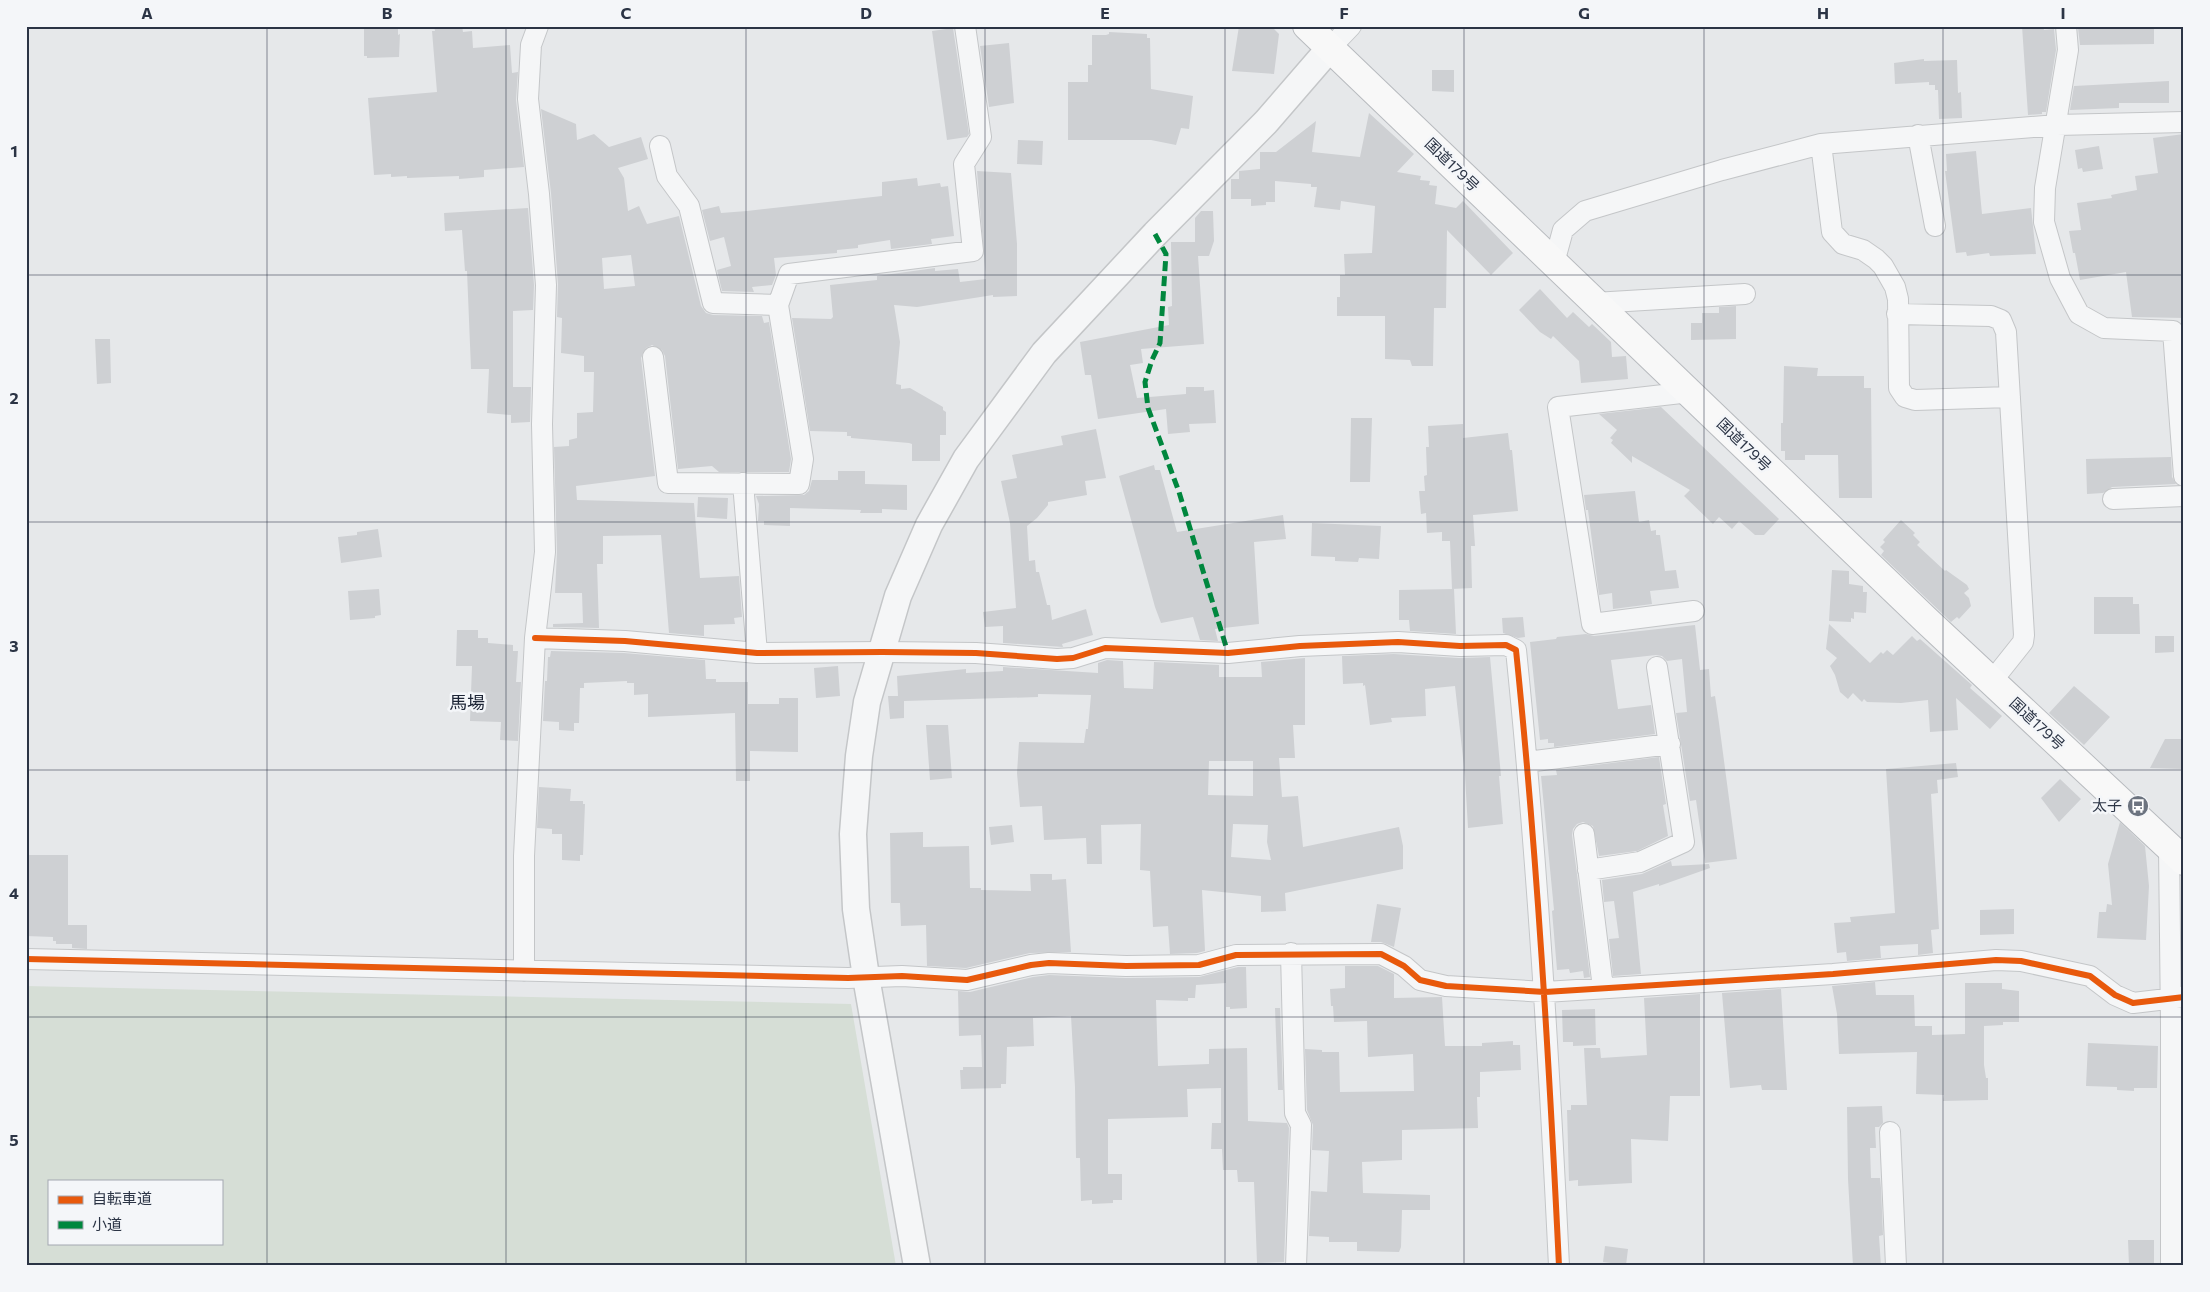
<svg xmlns="http://www.w3.org/2000/svg" width="2210" height="1292" font-family="Commissioner,'Noto Sans JP',sans-serif">
	<style>
		.green { fill: #d6ded6; fill-rule: evenodd }
		.building { fill: #ced0d3; fill-rule: evenodd }
		.lines { fill: none; stroke-linecap: round; stroke-linejoin: round }
		.minor-casing { stroke: #c4c6c8; stroke-width: 22 }
		.tertiary-casing { stroke: #c4c6c8; stroke-width: 29 }
		.trunk-casing { stroke: #b8bbbf; stroke-width: 30 }
		.minor { stroke: #f5f6f7; stroke-width: 20 }
		.tertiary { stroke: #f5f6f7; stroke-width: 26 }
		.trunk { stroke: #f8f8f8; stroke-width: 28 }
		.quiet { stroke: #00873e; stroke-width: 5; stroke-dasharray: 10 5; stroke-linecap: butt }
		.cycleway-casing { stroke: #f4f6f9; stroke-width: 9 }
		.cycleway { stroke: #e8590c; stroke-width: 6 }
		.grid { fill: none; stroke: #2b3445; stroke-width: 1; stroke-opacity: 0.55 }
		.labels { text-anchor: middle; stroke-width: 5; stroke-linejoin: round; paint-order: stroke }
		.street-label { font-size: 15px; fill: #2b3445; stroke: #f4f6f9 }
		.poi-label { font-size: 15px; fill: #2b3445; stroke: #f4f6f9; text-anchor: end }
		.quarter-label { font-size: 18px; fill: #1d2536; stroke: #f4f6f9 }
		.neatline { fill: none; stroke: #2b3445; stroke-width: 2 }
		.grid-label { font-size: 16px; text-anchor: middle; font-weight: bold; fill: #2b3445 }
	</style>
	<rect width="100%" height="100%" fill="#e6e8ea"/>
	<!-- green -->
	<path class="green" d="M26,986L851,1004L896,1266H26ZM49,1181H221V1243H49Z"/>
	<!-- building -->
	<path class="building" d="M364,26L398,27V35L400,34L399,57L367,58V56H364Z
		M434,26H462L463,32L472,31L473,48L510,45L512,73L518,72L516,100L524,167L484,170V177L459,179V176L407,178V176L391,177V174L374,175L368,98L437,92L432,31H435Z
		M1239,26H1271L1279,34L1274,74L1232,71Z
		M2022,26H2043L2044,30L2054,29L2056,50L2046,112H2042V114L2028,115Z
		M2085,26H2154V44L2080,45L2078,28H2085Z
		M953,28L969,134L967,137L947,140L932,31Z
		M1109,32L1147,34V38H1150L1151,89L1193,96L1189,129L1181,128L1176,145L1151,140H1068V82H1088V65H1092V35H1106L1109,34Z
		M1009,43L1014,103L989,107L980,46Z
		M1924,59V61L1957,60L1958,93L1961,92L1962,118L1939,119L1938,90H1935V85H1929V82L1895,84L1894,63Z
		M1432,70H1454V92L1432,91Z
		M2169,81V103H2119V108L2070,110L2074,86Z
		M541,109L576,124L577,140L594,134L609,147L641,137L648,159L618,168L624,178L628,211L639,206L647,224L679,216L701,306L706,313L713,315L762,316L764,323L769,322L791,459L789,472H719L712,466L678,469L665,356L662,350L652,345L646,348L641,358L655,476L576,486L577,500L694,503L700,578L739,576L742,617L734,618L735,624L704,625V636L669,633L661,535L603,536V564H597L599,628L553,627V624L583,623L582,593H555L557,552L554,447L569,446V440L577,438V413L593,412L594,372H584V356L561,353L562,318L557,317L558,284L551,193ZM631,255L635,286L604,289L602,258Z
		M1369,113L1414,154L1397,172L1421,176L1420,180L1430,181L1429,185L1437,186L1435,204L1456,208L1463,201L1513,253L1491,275L1447,230L1446,308H1434L1433,366H1412L1410,360L1385,359V316H1337V297H1340V275H1345L1344,254L1372,253L1375,206L1341,201L1340,210L1314,207L1317,187H1311V184L1275,181V202H1266V205L1251,206V199H1231V179H1239V171L1260,169V152H1276L1316,121L1312,152L1360,157Z
		M2184,134V318L2132,317L2126,272L2080,280L2075,253H2073L2069,231L2081,230L2077,203L2112,198L2111,195L2137,190L2135,176L2158,173L2153,138Z
		M1018,140L1043,141L1042,165L1017,164Z
		M2099,146L2103,169L2083,172L2082,168L2078,169L2075,150Z
		M1976,151L1982,214L2031,208L2036,254L1990,256L1989,253L1967,256L1966,252L1956,253L1945,171H1947L1946,154Z
		M977,171L1011,173L1017,244V296L993,297V295L917,307L894,305L900,342L896,384L901,385V389L910,388L943,407V410L946,412V435H940V461H912V444L909,443L851,438V436H847V432L810,431L792,318L831,319L833,317L830,285L877,280V276L935,268V271L958,269L960,282L986,279Z
		M917,178L918,186L940,183L941,187L948,186L954,236L931,239L932,244L891,249L890,240L858,245V248L837,250V253L774,258L776,275L772,285L752,287L754,292L722,291L717,270L731,266L724,237L710,241L702,210L719,206L721,213L747,211L882,196V182Z
		M528,208L534,285L533,310L513,311V387H531L530,422L511,423V415L487,413L489,369H471L467,271H465L462,230L445,231L444,213Z
		M1201,211H1213L1214,241L1209,256H1198L1204,344L1141,349L1143,363L1130,365L1137,398L1186,394V387H1204V391L1214,390L1216,423L1189,424L1190,432L1168,434L1166,409L1098,419L1091,375H1085L1080,342L1169,325L1168,307L1172,306L1171,242H1195V218Z
		M1540,289L1567,318L1573,312L1589,327L1592,324L1611,342L1612,357L1626,356L1628,379L1581,383L1579,361L1553,336L1551,339L1540,332L1519,310Z
		M1736,306V339L1691,340V323H1702V313H1719V307Z
		M95,339H110L111,383L97,384Z
		M1784,366L1818,368L1817,376H1864V388H1871L1872,498H1839L1838,455H1805V460H1785V451H1781V423H1783Z
		M1661,407L1779,519L1764,535H1755L1739,521L1732,529L1719,517L1713,524L1684,496L1690,490L1632,456V463L1611,443L1613,440L1610,438L1617,430L1599,414Z
		M1351,418H1372L1370,482H1350Z
		M1463,424V438L1508,433L1510,450H1512L1518,511L1473,515L1475,546H1471L1472,588L1452,589L1450,541H1442V532L1427,533L1426,513L1421,514L1419,491H1425L1424,476L1427,475L1426,447H1429L1428,426Z
		M1096,429L1106,478L1085,481L1087,495L1048,502V505L1037,518L1027,526L1029,561L1035,560L1036,572H1039L1047,605H1050L1052,620L1086,609L1093,635L1062,644L1063,647L1003,643V626L985,627L983,612L1016,608L1010,523L1001,481L1017,478L1012,455L1063,445L1061,436Z
		M2171,457L2172,477L2176,484L2112,487L2103,493L2087,494L2086,459Z
		M1154,465L1155,470H1160L1177,532L1283,515L1286,539L1254,542L1259,624L1215,629L1218,641L1200,640L1193,617L1161,623L1155,607L1119,476Z
		M838,471H865V484L907,485V510L882,509V513H860L861,510L790,508V526L764,525V521H758L759,504L756,496L804,495L809,491L812,480H838Z
		M1635,491L1639,522L1649,520L1651,531L1656,530V535H1660L1665,571L1676,570L1679,588L1650,591L1652,604L1613,609L1612,593L1599,595L1588,510H1586L1584,495Z
		M698,497L728,498L727,519L697,517Z
		M1901,520L1915,533L1913,535L1920,542L1917,545L1945,571L1946,570L1967,585L1969,589L1964,593L1969,598L1971,606L1959,619L1957,617L1951,622L1881,555L1884,551L1880,547L1885,542L1883,540Z
		M1312,523L1381,526L1379,559L1359,558L1358,562L1335,561V557L1311,556Z
		M378,529L382,557L341,563L338,537L357,535V532Z
		M1832,570L1849,571V584L1863,586V592H1867L1866,613L1854,612V619L1851,618V622L1829,621Z
		M379,589L381,615L375,616V618L350,620L348,591Z
		M1454,589L1456,634L1410,631L1409,620H1399V590Z
		M2094,597H2133V604H2139L2140,634H2094Z
		M1523,617L1525,637L1518,638L1503,633L1502,618Z
		M1829,624L1870,663L1881,652L1883,654L1887,650L1893,655L1912,636L1917,641L1920,639L1972,685L1970,688L2002,716L1990,729L1956,698L1958,730L1930,732L1928,700L1901,703L1867,702L1864,699L1862,702L1853,693L1848,699L1840,692L1835,675L1830,666L1837,658L1826,649Z
		M1695,625L1700,670L1709,669L1711,697L1715,696L1719,723L1737,859L1705,863L1696,800L1690,801L1676,713L1687,712L1682,659L1667,661L1662,656L1656,655L1611,660L1618,709L1651,705L1655,734L1554,747V743H1548V739L1540,740L1530,642L1556,639L1557,637L1586,634L1594,636Z
		M457,630H478V638H488V643L513,645V651H518L516,682H521L518,741L500,740L501,722L470,721L472,666H456Z
		M2155,636H2174V652L2155,653Z
		M551,651L624,653L705,660L706,679H716V682H748V704H779V698H798V752L750,751V781H736L735,713L648,717V694L634,695V683H627V681L584,683V688H580L579,723H574V731L559,730V722L543,721L545,681H547L548,657H550Z
		M1394,654L1459,658L1490,657L1501,776H1499L1503,824L1468,828L1465,776L1455,686L1425,689L1426,716L1391,718L1392,722L1370,725L1365,685L1363,686V683L1343,684L1342,656Z
		M1305,658V725H1293L1295,758H1279L1282,797L1298,796L1303,847L1399,827L1403,846V869L1285,893L1286,911L1261,912V896L1202,890L1205,951L1197,953L1170,954L1168,926L1153,927L1150,871L1140,870L1141,824L1101,825L1102,864H1087L1086,838L1044,840L1042,806L1020,807L1017,773L1019,742L1084,743L1086,729H1088L1091,695L1038,694V697L904,701V718L890,719L888,696H898L897,676L966,669V673L1003,671V667L1098,673V663L1107,660L1123,661L1124,688L1153,689L1154,662L1219,665V677H1262L1261,662ZM1209,761H1253V796L1208,795ZM1233,824L1268,825L1267,842L1271,860L1231,857Z
		M838,666L840,696L816,698L814,668Z
		M2074,686L2110,717L2084,745L2049,713Z
		M926,725H948L952,778L930,780Z
		M2165,739H2184V769L2150,768Z
		M1659,757L1666,804L1663,805L1668,836L1637,851L1599,856L1593,826L1583,822L1577,824L1573,829L1572,835L1590,977L1584,978L1583,971L1570,973L1569,969L1557,970L1552,911L1554,910L1541,776L1557,775L1556,770Z
		M1956,763L1958,777L1937,780L1938,793L1931,794L1939,929L1931,930L1933,953L1918,955V944L1880,946L1881,958L1847,961L1846,952L1837,953L1834,923L1851,922L1850,917L1895,913L1886,769Z
		M2060,779L2081,799L2059,822L2041,798Z
		M539,787L571,789L570,801H583V804H585L583,855H580V861L562,860V834H552V829L537,828Z
		M2120,822L2145,846L2149,886L2146,940L2097,938L2099,912H2106L2107,904L2112,905L2108,864Z
		M1012,825L1014,842L991,845L989,827Z
		M923,832V847L969,846L970,888H981V890L1031,891L1030,874H1052V880L1066,879L1071,952L1030,953L966,968L927,966L926,925L901,926L900,903H891L890,833Z
		M26,855H68V925H87V949L72,948V944H56V941H53V937L26,936Z
		M1671,861L1672,866L1709,864L1710,868L1659,886V884L1633,892L1641,974L1613,976L1609,939L1619,938L1614,901L1604,902L1602,880L1642,874Z
		M1377,904L1401,908L1394,947L1381,942H1371Z
		M2014,909V934L1980,935V910Z
		M1345,966H1378L1394,974V998L1442,997L1445,1046H1482V1043L1513,1041V1045H1520L1521,1070L1480,1072V1097H1477L1478,1128L1402,1130V1160L1362,1162L1363,1193L1430,1195V1210H1402L1401,1247L1399,1252L1357,1251V1242H1329V1237L1309,1236L1311,1191L1327,1192L1329,1151L1312,1150L1313,1125L1307,1110L1305,1049L1322,1050V1052H1339L1340,1092L1414,1091L1413,1054L1368,1057L1367,1021L1334,1022L1333,1006H1331L1330,989L1345,988Z
		M1238,967H1246L1247,1008L1230,1009V1007H1226V983L1196,985L1195,998H1188V1001L1156,1000L1158,1066L1209,1064V1049L1247,1048L1248,1121L1287,1123L1289,1128L1284,1262L1257,1263L1254,1182H1238L1237,1170H1223L1222,1149H1211L1212,1123H1221V1088L1187,1089L1188,1117L1108,1119V1174H1122V1200H1113V1203L1092,1204V1200L1081,1201L1080,1158H1076L1075,1087L1071,1016L1033,1018L1034,1046L1007,1047L1006,1084H1001V1088L961,1089L960,1070H963V1067H982L981,1035L959,1036L958,991L970,992L1033,977L1049,975L1126,978L1199,977Z
		M1875,982L1876,995H1914L1915,1026H1932V1035L1965,1034V983H2002V989L2019,991V1022H2003V1025L1984,1026V1065L1986,1078H1988V1100L1943,1101L1944,1095L1916,1094L1917,1052L1839,1054L1837,1014L1832,986Z
		M1781,989L1787,1090H1762L1761,1085L1730,1088L1722,993Z
		M1700,994V1096H1670L1668,1141L1631,1139L1632,1183L1578,1186V1180L1569,1181L1567,1110H1571V1105H1587L1584,1048H1600L1601,1058L1647,1055L1644,998Z
		M1275,1008H1280L1283,1090H1278Z
		M1595,1009L1596,1045L1573,1046V1042H1563L1562,1010Z
		M2088,1043L2158,1046L2157,1088H2134V1091L2117,1090V1087L2086,1086Z
		M1882,1106L1883,1123L1879,1127H1875L1876,1148H1870L1871,1178H1880L1881,1188L1883,1235L1879,1236L1881,1266H1853L1848,1179L1847,1107Z
		M2128,1240H2154V1266H2129Z
		M1605,1246L1628,1249L1626,1265L1603,1262Z"/>
	<g class="lines">
		<!-- minor casing -->
		<g class="minor-casing">
			<path id="minor" d="M2066,26L2068,50L2045,188L2044,222L2060,278L2079,314L2104,328L2173,331L2184,476
				M1330,48L1351,26
				M1918,135L1935,226
				M1821,144L1832,232L1843,244L1863,250L1876,259L1883,266L1895,287L1898,299L1899,388L1905,397L1915,400L2010,397
				M660,146L667,176L689,206L713,303L778,305
				M1554,263L1563,230L1585,211L1722,170L1821,144L2057,125L2184,122
				M1594,303L1745,294
				M1897,314L1991,316L2001,320L2006,332L2024,635L2023,642L1992,681
				M653,357L668,483L799,484L803,459L778,305L789,274L973,251L964,164L981,137L965,26
				M1690,392L1558,407L1592,624L1694,611
				M743,483L757,653
				M2113,499L2184,496
				M535,638L625,641L757,653L882,652L976,653L1057,659L1073,658L1105,648L1228,653L1300,646L1398,642L1460,646L1506,645L1516,650C1537,855 1549,1060 1559,1266
				M1527,762L1670,744
				M1584,834L1603,988
				M2169,848L2171,1024V1266
				M1588,870L1640,862L1684,842L1657,667
				M1291,953L1295,1113L1301,1125L1296,1266
				M26,959L848,978L902,976L967,980L1031,965L1049,963L1126,966L1199,965L1236,955L1381,954L1404,966L1420,980L1446,986L1545,992L1833,974L1996,960L2021,961L2090,976L2115,995L2133,1003L2184,997
				M524,971V856L535,638L545,552L542,424L546,285L539,194L528,99L531,45L538,26
				M1890,1132L1896,1266"/>
		</g>
		<!-- tertiary casing -->
		<g class="tertiary-casing">
			<path id="tertiary" d="M917,1266L866,977L856,909L853,834L859,756L867,702L898,596L929,525L966,459L1044,353L1155,234L1266,122L1330,48"/>
		</g>
		<!-- trunk casing -->
		<g class="trunk-casing">
			<path id="trunk" d="M1307,26L1926,620L2184,861"/>
		</g>
		<!-- minor -->
		<use href="#minor" class="minor"/>
		<!-- tertiary -->
		<use href="#tertiary" class="tertiary"/>
		<!-- trunk -->
		<use href="#trunk" class="trunk"/>
		<!-- quiet -->
		<path class="quiet" d="M1155,234L1166,254L1160,343L1152,360L1145,382L1148,408L1179,492L1228,653"/>
		<!-- cycleway casing -->
		<g class="cycleway-casing">
			<path id="cycleway" d="M535,638L625,641L757,653L882,652L976,653L1057,659L1073,658L1105,648L1228,653L1300,646L1398,642L1460,646L1506,645L1516,650C1537,855 1549,1060 1559,1266
				M26,959L848,978L902,976L967,980L1031,965L1049,963L1126,966L1199,965L1236,955L1381,954L1404,966L1420,980L1446,986L1545,992L1833,974L1996,960L2021,961L2090,976L2115,995L2133,1003L2184,997"/>
		</g>
		<!-- cycleway -->
		<use href="#cycleway" class="cycleway"/>
	</g>
	<!-- grid -->
	<path class="grid" d="M267,26V1266M506,26V1266M746,26V1266M985,26V1266M1225,26V1266M1464,26V1266M1704,26V1266M1943,26V1266M26,275H2184M26,522H2184M26,770H2184M26,1017H2184"/>
	<!-- icons -->
	<defs>
		<g id="bus-disc" transform="scale(1.125)"><circle r="9.5" fill="#6c737f" stroke="#f4f6f9"/><path d="M-5-6H5V4H4V6H2V4H-2V6H-4V4H-5ZM-3.5-4V0h7V-4ZM-3.5 1.2v1.5H-2V1.2ZM2 1.2v1.5H3.5V1.2Z" fill="#fff"/></g>
	</defs>
	<g fill-rule="evenodd">
		<use href="#bus-disc" x="2138" y="806"/>
	</g>
	<g class="labels">
		<!-- street labels -->
		<g class="street-label">
			<text transform="translate(1452 165) rotate(44)" y="5">国道179号</text>
			<text transform="translate(1744 445) rotate(44)" y="5">国道179号</text>
			<text transform="translate(2037 724) rotate(43)" y="5">国道179号</text>
		</g>
		<!-- poi labels -->
		<g class="poi-label">
			<text x="2122" y="811">太子</text>
		</g>
		<!-- quarter labels -->
		<g class="quarter-label">
			<text x="467" y="709">馬場</text>
		</g>
	</g>
	<!-- border -->
	<rect width="2210" height="1292" fill="none" stroke="#f4f6f9" stroke-width="55"/>
	<!-- legend -->
	<rect x="48" y="1180" width="175" height="65" fill="#f4f6f9" stroke="#a4a8b1"/>
	<rect x="58" y="1196" width="25" height="8" fill="#e8590c" stroke="#a4a8b1"/>
	<text x="92" y="1204" font-size="15" fill="#2b3445">自転車道</text>
	<rect x="58" y="1221" width="25" height="8" fill="#00873e" stroke="#a4a8b1"/>
	<text x="92" y="1230" font-size="15" fill="#2b3445">小道</text>
	<rect x="28" y="28" width="2154" height="1236" class="neatline"/>
	<g class="grid-label">
		<text x="147" y="19">A</text>
		<text x="387" y="19">B</text>
		<text x="626" y="19">C</text>
		<text x="866" y="19">D</text>
		<text x="1105" y="19">E</text>
		<text x="1344" y="19">F</text>
		<text x="1584" y="19">G</text>
		<text x="1823" y="19">H</text>
		<text x="2063" y="19">I</text>
		<text x="14" y="157">1</text>
		<text x="14" y="404">2</text>
		<text x="14" y="652">3</text>
		<text x="14" y="899">4</text>
		<text x="14" y="1146">5</text>
	</g>
</svg>
